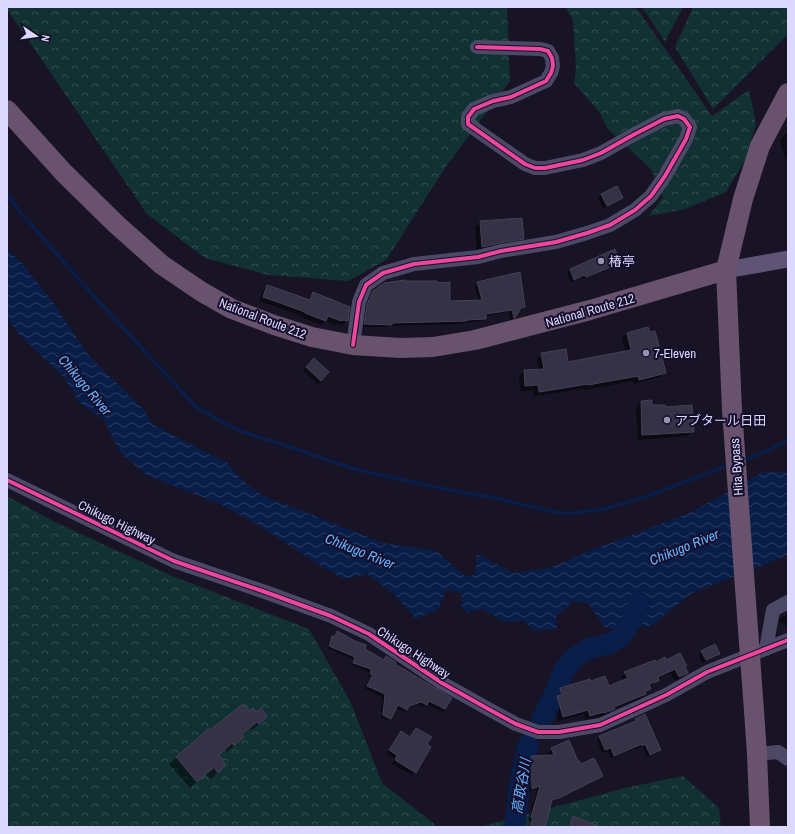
<svg xmlns="http://www.w3.org/2000/svg" width="795" height="834" font-family="'Archivo Narrow','Noto Sans JP',sans-serif">
	<style>
		.forest { fill: url(#forest-crowns) }
		.water { fill: url(#water-waves) }
		.shadow { fill: #0007 }
		.lines { fill: none; stroke-linecap: round; stroke-linejoin: round }
		.stream { stroke: #081d48; stroke-width: 3.5 }
		.river { stroke: #081d48; stroke-width: 21 }
		.building { fill: #363246; stroke: #453f58 }
		.minor { stroke: #4b4966; stroke-width: 14 }
		.major { stroke: #605476; stroke-width: 17 }
		.highway { stroke: #68526d; stroke-width: 20 }
		.highway-bridge { stroke: #68526d; stroke-width: 20 }
		.cycleway-casing { stroke: #140e2b; stroke-width: 6 }
		.cycleway { stroke: #ed469a; stroke-width: 4 }
		.poi-dot { fill: #9893b3; stroke: #140e2b; stroke-width: 1.5 }
		.labels { text-anchor: middle; stroke-width: 4; stroke-linejoin: round; paint-order: stroke }
		.poi-label { font-size: 13px; fill: #ddd8ff; stroke: #140e2b; text-anchor: start }
		.street-label { font-size: 13px; fill: #ddd8ff; stroke: #140e2b }
		.water-label { font-size: 14px; font-style: italic; fill: #66b4ff; stroke: #140e2b }
	</style>
	<defs>
		<pattern id="forest-crowns" width="20" height="18" patternUnits="userSpaceOnUse"><rect width="20" height="18" fill="#123133"/><path d="M2 6a3 3 0 1 1 6 0M12 15a3 3 0 1 1 6 0" fill="none" stroke="#344e52"/></pattern>
		<pattern id="water-waves" width="16" height="10" patternUnits="userSpaceOnUse"><rect width="16" height="10" fill="#081d48"/><path d="M0 5q4-4 8 0t8 0" fill="none" stroke="#2c3d63"/></pattern>
	</defs>
	<rect width="100%" height="100%" fill="#181425"/>
	<!-- forest -->
	<path class="forest" d="M7,7H507L510,81L447,165L386,260L348,281L268,275L205,258L147,214L7,9Z
		M566,7H633L638,10L712,116L749,90L756,124L745,160L726,192L685,209L649,216L663,197L651,169L607,128L600,113L574,83L576,68L573,21Z
		M642,7H683L665,42Z
		M693,7H788V35L785,37L713,109L675,47Z
		M7,496L55,522L170,575L309,629L351,703L382,783L438,827H7Z
		M683,776L719,808L721,827H480L625,788Z"/>
	<!-- water -->
	<path class="water" d="M7,249L25,267L52,301L89,356L144,410L153,425L226,462L247,485L264,496L383,543L436,551L465,576L475,575L477,554L514,573L549,568L590,551L692,512L763,472H788V555L692,593L651,626L605,628L589,604L574,601L556,616L557,629L533,631L524,621L505,622L481,609L467,613L461,605L462,594L447,589L438,609L416,619L394,594L367,574L344,579L321,566L255,523L218,503L148,476L120,452L104,420L79,402L64,378L19,334L7,319Z"/>
	<!-- shadow -->
	<path class="shadow" d="M785,134H788V158L785,159L780,140Z
		M601,195L621,198L618,201L603,208L598,198Z
		M521,219L523,238L517,243L477,252L475,227L480,222Z
		M614,250L618,258L615,262L611,263L610,266L607,270L582,279L580,278L571,282L567,273L570,270Z
		M478,283L524,307L521,310H518L514,317L511,321L509,312L485,316V318L482,321L464,323L463,324L389,326L387,327H362L364,308L370,295L374,291L449,303L478,301L475,286Z
		M267,286L308,301L309,298L313,294L347,321L342,325L337,324L336,325L325,321L321,325L301,317L302,316L259,301L263,290Z
		M627,333L665,372L660,377L634,384L633,381L584,390L583,389L534,396L533,390L520,391L519,376L524,371L539,370L537,359L542,354L567,363L626,352L622,338Z
		M314,360L328,373L318,384L303,371Z
		M651,401V405L665,408L693,431L687,436L638,440L636,407L641,402Z
		M788,614V625L787,626L779,621L781,618Z
		M337,632L383,661L386,658L394,664L450,698L445,709L442,712L427,704L423,707L418,704L407,708L404,712L395,708L390,717L381,712L382,697L365,689L370,677H368L369,672L351,665L353,659L327,648L329,640L332,637H333Z
		M702,652L718,654L715,657L702,663L699,655Z
		M666,661L684,667L687,673L682,677L675,681L670,673L657,679L658,680L653,685L649,686L650,689L640,699L613,709L609,713L600,717L599,716L585,720L584,714L558,721L553,702L557,697L556,694L561,689L608,687L623,681L621,677L625,673L656,663Z
		M243,705L259,724L252,730L250,728L242,735L236,744L227,752L225,749L218,755V772L211,779L206,774L190,788L169,764L208,730L209,731Z
		M381,715L389,719L387,721L381,718Z
		M636,719L660,750L657,753L647,757L642,746L611,758L608,751L602,753L597,740L600,737L633,723Z
		M416,729L426,745L415,772L412,775L392,764L395,759L387,754L398,736L410,738Z
		M552,749L578,763L581,765L602,776L598,779L554,801L550,802L545,827H528L530,822L528,821L537,789L528,792L527,761L531,757L550,756L548,753Z
		M573,818L581,827H568L570,821Z"/>
	<g class="lines">
		<!-- stream -->
		<path class="stream" d="M7,194L21,213L90,292L196,407L222,422L243,432L284,445L354,469L459,492L491,497L559,513H575L604,509L648,496L729,465
			M743,461L788,441"/>
		<!-- river -->
		<path class="river" d="M541,721L553,697L564,670L576,656L590,648L608,644L619,638L636,615L639,602
			M514,827C518,815 517,802 519,789C521,774 525,760 528,745"/>
	</g>
	<!-- building -->
	<path class="building" d="M617,186L623,198L607,206L601,194Z
		M522,218L524,239L500,243L482,247L480,221Z
		M615,249L619,259L612,262L611,267L586,277L584,275L574,280L570,269Z
		M520,272L525,307L521,308L515,318H514L512,310L486,314V319L467,320V321L392,323V325L364,324L367,304L373,291L384,283L405,280V281H437V283L450,282V301L482,300L477,282Z
		M267,285L310,300L313,292L350,307L348,321L342,320L341,321L328,316L326,321L305,313V312L263,297Z
		M648,327L650,332L655,331L666,373L639,380L638,376L588,385V384L539,392L538,385L525,386L524,370L544,369L541,353L566,349L568,362L631,350L627,333Z
		M314,358L329,372L321,381L306,367Z
		M652,400V405H665L666,407L692,405L694,432L642,435L641,401Z
		M337,631L357,642L366,645L365,649L384,660L386,656L396,662L395,664L452,698L445,709L429,701L427,705L421,702L409,706L407,710L398,705L391,719L383,715L385,694L367,686L373,674H370L371,669L353,663L355,657L329,646L332,636H335Z
		M715,644L720,654L706,660L701,651Z
		M680,653L687,666L685,667L688,673L679,677L675,669L658,677L659,681L649,684L651,689L645,692L646,694L614,707L615,709L604,713V712L590,716L588,710L563,717L557,696L562,695L560,688L590,679L591,681L605,676L609,686L628,678L624,672L655,660L656,662L665,657L666,660Z
		M243,704L249,711L253,708L256,712L261,708L267,717L259,724L257,722L242,734L244,737L234,746L232,743L219,755L226,765L218,773L214,767L197,782L176,757L208,729L210,730Z
		M645,714L661,750L650,755L645,744L642,746V744L614,756L611,748L605,750L599,736L636,721L635,719Z
		M416,728L432,737L427,744L431,747L416,773L395,760L397,755L389,750L401,731L410,737Z
		M569,740L578,761H579L581,764L594,758L603,776L559,798L552,800L545,827H530L533,818L531,817L540,786L532,789L531,756L554,755L551,748Z
		M573,816L598,826V827H569Z"/>
	<g class="lines">
		<!-- minor -->
		<path class="minor" d="M353,345L359,302L366,285L383,273L414,264L478,257L501,251L556,242L587,233L610,225L635,210L651,196L665,176L686,139L690,127L684,119L678,116L664,119L633,135L601,153L583,160L545,168H535L525,164L468,124V117L474,109L493,101L511,97L546,81L551,73L553,66L552,58L548,51L540,49L477,47
			M7,480L174,561L268,593L331,616L369,634L442,683L492,711L516,724L538,732H559L600,725L666,695L707,672L788,640
			M766,649L773,610L788,602
			M757,754L778,752L788,759"/>
		<!-- major -->
		<path class="major" d="M726,270L788,259"/>
		<!-- highway -->
		<path class="highway" d="M7,110L64,173L116,224L162,265L202,292L232,309L274,325L312,337L353,345L401,348L433,347L475,340L590,310L726,270
			M732,410L726,270L743,199L760,146L788,93
			M754,711L757,754L760,827"/>
		<!-- highway-bridge -->
		<path class="highway-bridge" d="M732,410L754,711"/>
		<!-- cycleway casing -->
		<g class="cycleway-casing">
			<path id="cycleway" d="M353,345L359,302L366,285L383,273L414,264L478,257L501,251L556,242L587,233L610,225L635,210L651,196L665,176L686,139L690,127L684,119L678,116L664,119L633,135L601,153L583,160L545,168H535L525,164L468,124V117L474,109L493,101L511,97L546,81L551,73L553,66L552,58L548,51L540,49L477,47
				M7,480L174,561L268,593L331,616L369,634L442,683L492,711L516,724L538,732H559L600,725L666,695L707,672L788,640"/>
		</g>
		<!-- cycleway -->
		<use href="#cycleway" class="cycleway"/>
	</g>
	<!-- markers -->
	<g class="poi-dot">
		<circle cx="601" cy="261" r="4"/>
		<circle cx="646" cy="353" r="4"/>
		<circle cx="667" cy="420" r="4"/>
	</g>
	<g class="labels">
		<!-- poi labels -->
		<g class="poi-label">
			<text x="609" y="266">椿亭</text>
			<text x="654" y="358">7-Eleven</text>
			<text x="675" y="425">アブタール日田</text>
		</g>
		<!-- street labels -->
		<g class="street-label">
			<text transform="translate(590 310) rotate(-16)" y="5">National Route 212</text>
			<text transform="translate(263 318) rotate(21)" y="5">National Route 212</text>
			<text transform="translate(736 467) rotate(-94)" y="5">Hita Bypass</text>
			<text transform="translate(117 522) rotate(26)" y="5">Chikugo Highway</text>
			<text transform="translate(414 652) rotate(33)" y="5">Chikugo Highway</text>
		</g>
		<!-- water labels -->
		<g class="water-label">
			<text transform="translate(85 385) rotate(50)" y="5">Chikugo River</text>
			<text transform="translate(684 547) rotate(-22)" y="5">Chikugo River</text>
			<text transform="translate(360 551) rotate(22)" y="5">Chikugo River</text>
			<text transform="translate(521 786) rotate(-81)" y="5">高取谷川</text>
		</g>
	</g>
	<!-- border -->
	<rect width="795" height="834" fill="none" stroke="#ddd8ff" stroke-width="16"/>
	<!-- north arrow -->
	<g transform="translate(36 36) rotate(103)" stroke="#140e2b" stroke-width="3" paint-order="stroke">
	<path d="M0-3L7 15L0 10L-7 15Z" fill="#ddd8ff"/>
	<text y="-6" font-size="11" font-weight="bold" text-anchor="middle" fill="#ddd8ff">N</text>
	</g>
</svg>
